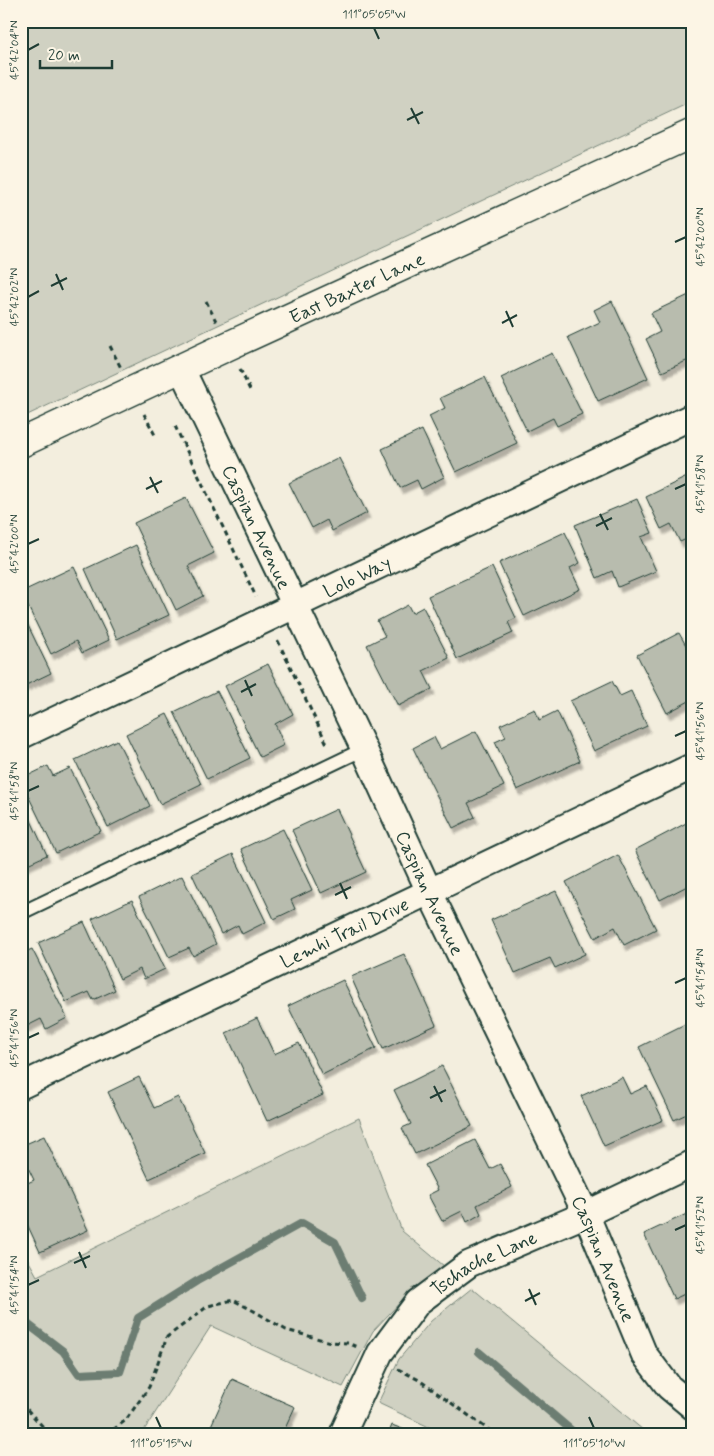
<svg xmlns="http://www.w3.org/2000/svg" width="714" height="1456" font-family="Mynerve,sans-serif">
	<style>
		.green { fill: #d0d1c2; stroke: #78877b }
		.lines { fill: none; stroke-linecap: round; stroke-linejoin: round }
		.stream { stroke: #6c7d72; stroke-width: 8 }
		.building { fill: #b8bcae; stroke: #1f3d34; filter: url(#shadow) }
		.service-casing { stroke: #1f3d34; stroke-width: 16 }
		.minor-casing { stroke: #1f3d34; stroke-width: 29 }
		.secondary-casing { stroke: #1f3d34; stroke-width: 31 }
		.path { stroke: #1f3d34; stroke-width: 3; stroke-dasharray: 5 4; stroke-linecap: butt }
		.service { stroke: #fcf5e5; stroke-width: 12 }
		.minor { stroke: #fcf5e5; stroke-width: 25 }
		.secondary { stroke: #fcf5e5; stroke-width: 28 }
		.ticks { fill: none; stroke: #1f3d34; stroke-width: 2 }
		.labels { text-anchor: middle; stroke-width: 4; stroke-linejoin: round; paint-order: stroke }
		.street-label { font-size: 19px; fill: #1f3d34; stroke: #fcf5e5 }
		.neatline { fill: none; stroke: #1f3d34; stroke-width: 2 }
		.ticks-label { font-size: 12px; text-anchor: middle; fill: #1f3d34 }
	</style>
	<defs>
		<filter id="shadow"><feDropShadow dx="3" dy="5.5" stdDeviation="1" flood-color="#0004"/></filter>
	</defs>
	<rect width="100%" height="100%" fill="#f3eede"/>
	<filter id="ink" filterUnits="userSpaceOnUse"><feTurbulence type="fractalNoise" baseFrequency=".02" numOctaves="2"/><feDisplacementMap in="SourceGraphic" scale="10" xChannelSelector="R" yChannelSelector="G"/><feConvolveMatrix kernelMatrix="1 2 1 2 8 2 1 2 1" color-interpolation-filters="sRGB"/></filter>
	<g filter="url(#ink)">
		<!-- green -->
		<path class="green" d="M21,21H693V101L21,418Z
			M359,1118L402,1231L444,1266L407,1295L373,1331L343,1387L211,1326L141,1435H21V1247L37,1276Z
			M472,1288L649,1435H446L378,1403L399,1359L431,1321Z"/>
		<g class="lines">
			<!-- stream -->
			<path class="stream" d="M21,1319L63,1351L79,1374L120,1372L138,1318L197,1281L302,1223L335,1242L362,1298
				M479,1352L577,1435"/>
		</g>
		<!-- building -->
		<path class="building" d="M693,293V358L662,372L646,339L660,332L651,313Z
			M612,301L648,378L598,401L568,337L600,322L594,310Z
			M552,353L582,414L557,426L553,418L527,431L501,378Z
			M485,377L517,443L456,472L429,416L445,408L440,398Z
			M422,430L444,477L421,489L417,480L400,488L382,449Z
			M339,458L367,513L332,531L327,520L312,528L289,483Z
			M693,474V536L680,542L671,524L661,529L646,497Z
			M186,498L214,553L188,566L203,596L176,610L134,523Z
			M637,499L652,533L641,537L656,571L618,587L612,571L597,578L575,525Z
			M565,532L580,563L570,568L580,589L524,616L499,563Z
			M136,545L169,615L117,639L85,569Z
			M74,567L109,640L82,653L76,641L51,654L21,592Z
			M492,567L516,618L508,622L513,633L457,659L428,596Z
			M408,605L412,613L423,607L449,658L423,671L432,689L398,706L367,645L385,636L377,621Z
			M21,611L51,673L24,686L21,681Z
			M679,633L693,658V699L667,713L637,655Z
			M268,664L293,714L275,724L284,745L260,757L225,686Z
			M612,681L620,696L631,691L647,726L594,751L570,701Z
			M217,691L250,758L207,779L174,712Z
			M535,709L539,720L557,711L580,761L517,790L495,742L506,737L500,725Z
			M167,714L201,784L160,804L126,734Z
			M476,731L504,786L468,803L475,817L453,828L413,748L434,737L440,749Z
			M117,740L150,806L108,827L75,760Z
			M48,766L53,776L70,768L101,831L56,853L21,781V779Z
			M21,799L47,855L21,867Z
			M337,809L366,872L321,893L292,830Z
			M690,821L693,826V883L660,900L635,850Z
			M283,829L312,890L291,900L295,909L274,919L241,849Z
			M233,854L266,922L242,934L238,925L221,934L192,874Z
			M618,855L656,929L624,945L615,927L595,938L566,882Z
			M182,876L216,944L193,956L189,948L169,957L139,897Z
			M556,891L585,954L555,968L550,958L515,973L491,920Z
			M132,900L165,969L144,979L140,969L120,979L92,919Z
			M84,922L115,990L93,1000L89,992L66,1002L38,943Z
			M32,949L67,1018L46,1029L41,1019L21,1029V954Z
			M404,954L436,1025L383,1049L351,977Z
			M343,980L376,1048L322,1075L288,1006Z
			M257,1018L274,1054L299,1043L323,1095L267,1121L226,1033Z
			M693,1020V1111L674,1120L639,1047Z
			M442,1066L472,1126L415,1154L402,1128L411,1124L394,1090Z
			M139,1077L154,1108L178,1097L205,1153L149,1179L108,1092Z
			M622,1077L630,1094L647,1086L663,1120L604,1146L581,1096Z
			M44,1136L88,1230L40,1252L21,1211V1186L34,1180L21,1153V1146Z
			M475,1140L490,1169L500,1164L512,1187L477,1205L481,1214L467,1222L462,1211L442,1221L428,1195L438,1190L425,1165Z
			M693,1211V1290L674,1299L644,1234Z
			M232,1379L295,1407L282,1435H224L210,1428Z
			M392,1425L418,1435H388Z"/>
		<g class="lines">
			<!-- service casing -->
			<g class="service-casing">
				<path id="service" d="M21,913L364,749"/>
			</g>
			<!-- minor casing -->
			<g class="minor-casing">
				<g id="minor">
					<path id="s1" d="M181,368L364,749L429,891L586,1214L644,1354L669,1387L693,1407"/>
					<path id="s2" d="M21,736L693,416"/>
					<path id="s3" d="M21,1086L693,766"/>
					<path id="s4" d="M342,1435L380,1353L418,1302L469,1264L586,1214L693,1163"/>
				</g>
			</g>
			<!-- secondary casing -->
			<g class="secondary-casing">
				<g id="secondary">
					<path id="s5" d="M21,443L228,346L693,133"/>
				</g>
			</g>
			<!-- path -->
			<path class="path" d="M206,301L217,323
				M110,346L121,368
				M240,369L250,390
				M144,414L155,435
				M175,426L256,597
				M278,641L328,746
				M398,1369L419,1380L496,1435
				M21,1403L46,1430L55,1435
				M106,1435L126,1420L149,1387L167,1337L208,1306L233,1300L256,1312L286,1330L331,1342L348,1343L357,1347"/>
			<!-- service -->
			<use href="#service" class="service"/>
			<!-- minor -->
			<use href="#minor" class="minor"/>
			<!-- secondary -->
			<use href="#secondary" class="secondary"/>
		</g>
	</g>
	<!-- ticks -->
	<path class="ticks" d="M374,28L379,39M28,50L39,44M411,108L419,124M407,120L423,112M675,242L686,237M56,274L63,290M51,286L67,278M28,297L39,291M506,311L513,327M502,323L517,315M150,477L158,493M146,489L162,481M675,489L686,484M600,514L608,530M596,526L612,518M28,544L39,539M245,680L252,696M241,692L256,684M675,736L686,731M28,791L39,786M340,883L347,899M335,895L351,887M675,983L686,978M28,1038L39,1033M434,1086L442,1102M430,1098L446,1090M675,1230L686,1225M79,1252L86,1268M74,1263L90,1256M28,1285L39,1280M529,1289L536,1305M525,1301L540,1293M156,1417L161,1428M589,1417L594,1428"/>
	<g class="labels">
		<!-- street labels -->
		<g class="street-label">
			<text dy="7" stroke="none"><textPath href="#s5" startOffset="370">East Baxter Lane</textPath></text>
			<text dy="7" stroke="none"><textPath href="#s1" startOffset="176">Caspian Avenue</textPath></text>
			<text dy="7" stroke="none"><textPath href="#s2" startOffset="372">Lolo Way</textPath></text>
			<text dy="7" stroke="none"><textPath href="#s1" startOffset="581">Caspian Avenue</textPath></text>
			<text dy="7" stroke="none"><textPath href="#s3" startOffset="358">Lemhi Trail Drive</textPath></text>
			<text dy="7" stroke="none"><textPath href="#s1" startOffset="986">Caspian Avenue</textPath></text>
			<text dy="7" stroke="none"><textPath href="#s4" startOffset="231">Tschache Lane</textPath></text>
		</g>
	</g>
	<!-- margin -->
	<rect width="714" height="1456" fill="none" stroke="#fcf5e5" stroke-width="55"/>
	<!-- scale -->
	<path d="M40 60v8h72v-8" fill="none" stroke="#1f3d34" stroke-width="2.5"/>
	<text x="48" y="60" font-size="15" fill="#1f3d34" stroke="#fcf5e5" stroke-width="4" paint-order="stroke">20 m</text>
	<rect x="28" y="28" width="658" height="1400" class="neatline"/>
	<g class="ticks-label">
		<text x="374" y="18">111°05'05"W</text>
		<text transform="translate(14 50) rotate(-90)" y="4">45°42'04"N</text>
		<text transform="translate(700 237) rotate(-90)" y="4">45°42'00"N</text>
		<text transform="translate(14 297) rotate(-90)" y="4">45°42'02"N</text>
		<text transform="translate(700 484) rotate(-90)" y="4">45°41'58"N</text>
		<text transform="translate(14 544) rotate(-90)" y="4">45°42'00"N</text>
		<text transform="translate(700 731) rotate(-90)" y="4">45°41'56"N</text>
		<text transform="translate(14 791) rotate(-90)" y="4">45°41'58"N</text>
		<text transform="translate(700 978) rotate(-90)" y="4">45°41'54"N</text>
		<text transform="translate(14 1038) rotate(-90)" y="4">45°41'56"N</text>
		<text transform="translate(700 1225) rotate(-90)" y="4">45°41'52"N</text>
		<text transform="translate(14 1285) rotate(-90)" y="4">45°41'54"N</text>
		<text x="161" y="1447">111°05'15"W</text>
		<text x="594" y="1447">111°05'10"W</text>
	</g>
</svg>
